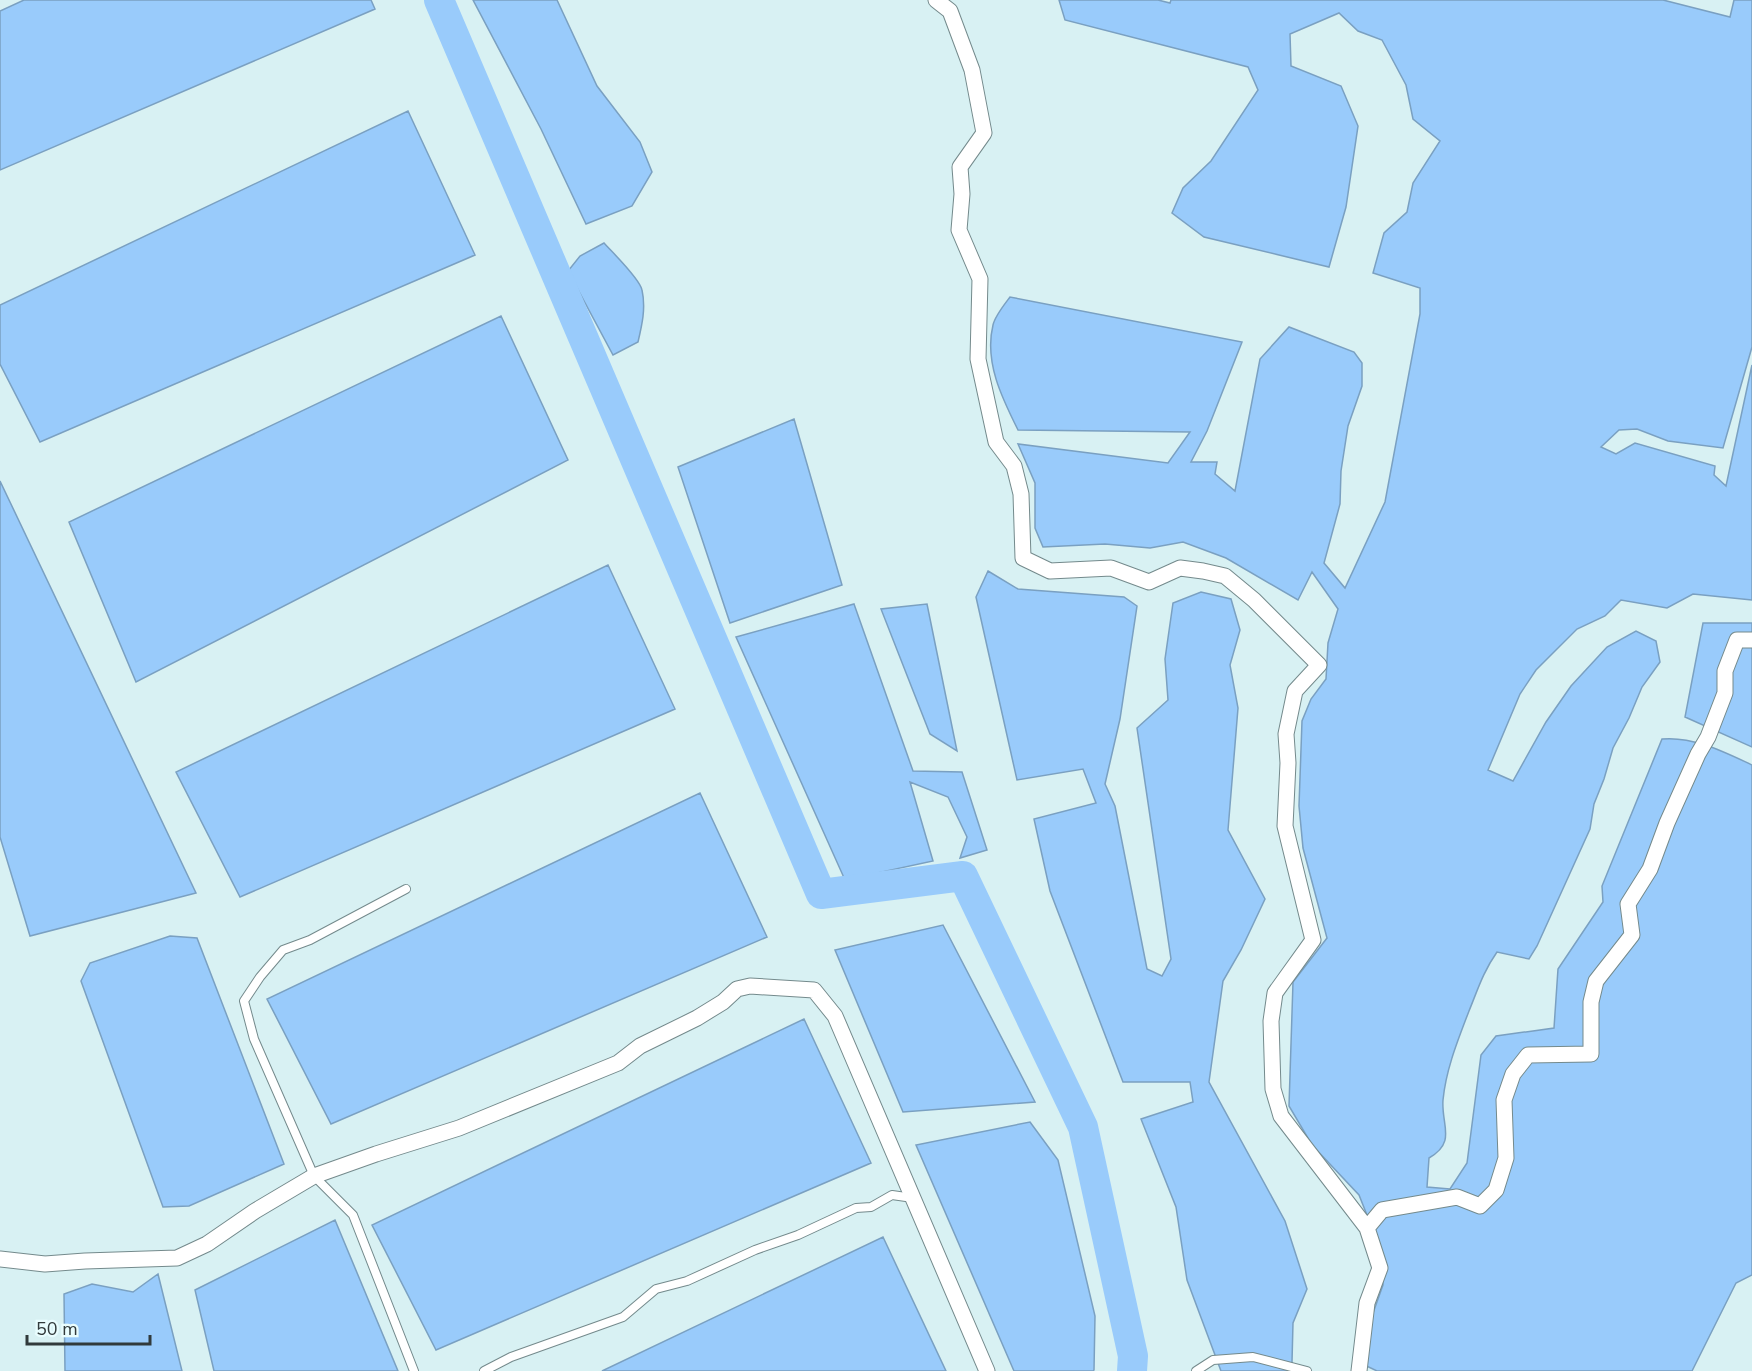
<svg xmlns="http://www.w3.org/2000/svg" width="1752" height="1371" font-family="'Nunito Sans',sans-serif">
	<style>
		.water { fill: #99cbfb; stroke: #7aa0c1; stroke-width: 1.5 }
		.lines { fill: none; stroke-linecap: round; stroke-linejoin: round }
		.river { stroke: #99cbfb; stroke-width: 30 }
		.lane-casing { stroke: #748a8c; stroke-width: 10 }
		.street-casing { stroke: #748a8c; stroke-width: 17 }
		.lane { stroke: #fff; stroke-width: 8 }
		.street { stroke: #fff; stroke-width: 15 }
	</style>
	<rect width="100%" height="100%" fill="#d8f1f3"/>
	<!-- water -->
	<path class="water" d="M24,0H371L375,9L0,170V11Z
		M473,0H557L597,86L640,142L652,172L632,206L586,224L541,129Z
		M1059,0H1158L1170,3L1171,0H1663L1730,17L1734,0H1752V347L1723,448L1668,441L1637,429L1619,430L1601,447L1616,454L1635,443L1715,466L1714,475L1726,486L1752,365V600L1693,594L1667,608L1621,600L1605,616L1577,629L1536,670L1520,694L1488,770L1513,781L1546,722L1571,686L1607,647L1636,631L1656,641L1660,662L1642,687L1629,718L1613,748L1604,779L1594,804L1590,829L1537,946L1529,959L1497,952C1483,972 1478,989 1469,1011C1458,1040 1446,1069 1443,1100C1441,1125 1457,1142 1429,1158L1427,1187L1450,1189L1467,1163L1481,1055L1496,1036L1554,1028L1558,969L1603,902L1602,886L1662,739C1693,736 1724,752 1752,765V1275L1736,1283L1692,1371H1377L1356,1361L1383,1285L1380,1248L1359,1195L1312,1145L1289,1106L1293,982L1327,938L1303,848L1299,806L1302,721L1311,699L1326,679L1328,643L1338,609L1312,572L1298,600L1226,558L1183,542L1150,548L1105,544L1043,547L1035,528V483L1018,444L1168,463L1190,432L1018,430C1002,398 984,362 993,325C995,316 1004,305 1010,297L1242,342L1207,431L1191,462H1217L1215,474L1235,491L1260,359L1289,327L1354,352L1362,363V386L1348,426L1341,471L1340,504L1324,563L1345,588L1385,502L1420,314V288L1373,273L1384,233L1407,212L1413,183L1440,141L1413,119L1406,85L1382,40L1358,31L1339,13L1290,34L1291,66L1341,86L1358,126L1346,207L1329,267L1204,237L1172,213L1183,188L1211,161L1258,90L1248,67L1065,20Z
		M408,111L475,255L40,442L0,364V305Z
		M604,243C613,253 640,279 642,290C646,308 642,325 638,342L613,355L568,271L580,256Z
		M501,316L568,460L136,682L69,522Z
		M794,419L842,585L730,623L678,467Z
		M0,481L196,893L30,936L0,837Z
		M608,565L675,709L240,897L176,772Z
		M988,571L1018,589L1124,597L1137,606L1120,719L1105,784L1115,806L1147,969L1162,976L1171,959L1137,728L1168,700L1165,659L1173,603L1201,592L1231,599L1240,630L1230,665L1238,708L1228,830L1265,899L1241,950L1223,981L1209,1082L1285,1221L1307,1289L1293,1323L1292,1362L1295,1371H1221L1187,1280L1176,1207L1141,1119L1193,1102L1190,1082H1123L1050,891L1034,819L1096,803L1083,769L1017,780L976,597Z
		M854,604L913,771L962,772L987,850L960,858L967,837L948,797L910,782L933,861L845,880L736,637Z
		M927,604L957,751L930,734L881,609Z
		M1703,623H1752V747L1685,717Z
		M700,793L767,937L331,1124L267,999Z
		M943,925L1035,1102L903,1112L835,950Z
		M170,936L197,938L284,1164L189,1206L163,1207L81,981L90,963Z
		M804,1019L871,1163L436,1350L372,1225Z
		M1030,1122L1058,1160L1095,1316L1094,1370L1093,1371H1014L916,1145Z
		M335,1220L398,1371H214L195,1290Z
		M883,1237L946,1371H602Z
		M158,1274L182,1371H65L64,1294L92,1284L133,1292Z"/>
	<g class="lines">
		<!-- river -->
		<path class="river" d="M439,0L821,894L963,876L1083,1127L1133,1356L1132,1371"/>
		<!-- lane casing -->
		<g class="lane-casing">
			<path id="lane" d="M406,889L310,940L283,950L260,977L244,1001L254,1039L314,1176L353,1215L414,1371
				M484,1371L511,1357L623,1317L656,1289L687,1281L755,1250L798,1235L856,1208L871,1207L892,1195L913,1198
				M1196,1371L1213,1360L1253,1357L1307,1371"/>
		</g>
		<!-- street casing -->
		<g class="street-casing">
			<path id="street" d="M936,0L950,11L972,70L984,133L960,167L962,194L959,230L980,279L978,359L996,442L1014,466L1021,494L1023,558L1050,571L1111,568L1149,582L1180,568L1203,571L1225,576L1254,600L1319,665L1295,691L1286,734L1288,763L1285,826L1313,940L1275,993L1271,1021L1273,1089L1281,1116L1367,1228
				M0,1259L45,1264L85,1261L177,1258L207,1244L255,1211L314,1176L376,1154L459,1128L618,1063L640,1046L697,1018L723,1002L737,989L750,986L814,990L835,1016L987,1371
				M1359,1371L1367,1303L1380,1268L1367,1228L1382,1210L1457,1197L1480,1206L1496,1190L1506,1158L1504,1100L1513,1074L1528,1055L1591,1054V1002L1596,981L1632,935L1628,904L1650,869L1667,823L1698,754L1708,737L1725,693V671L1737,640H1752"/>
		</g>
		<!-- lane -->
		<use href="#lane" class="lane"/>
		<!-- street -->
		<use href="#street" class="street"/>
	</g>
	<!-- scale -->
	<path d="M27 1335v9h123v-9" fill="none" stroke="#313a3b" stroke-width="3"/>
	<text x="36" y="1335" font-size="18" fill="#313a3b" stroke="#e9fdfe" stroke-width="4.5" paint-order="stroke">50 m</text>
</svg>
